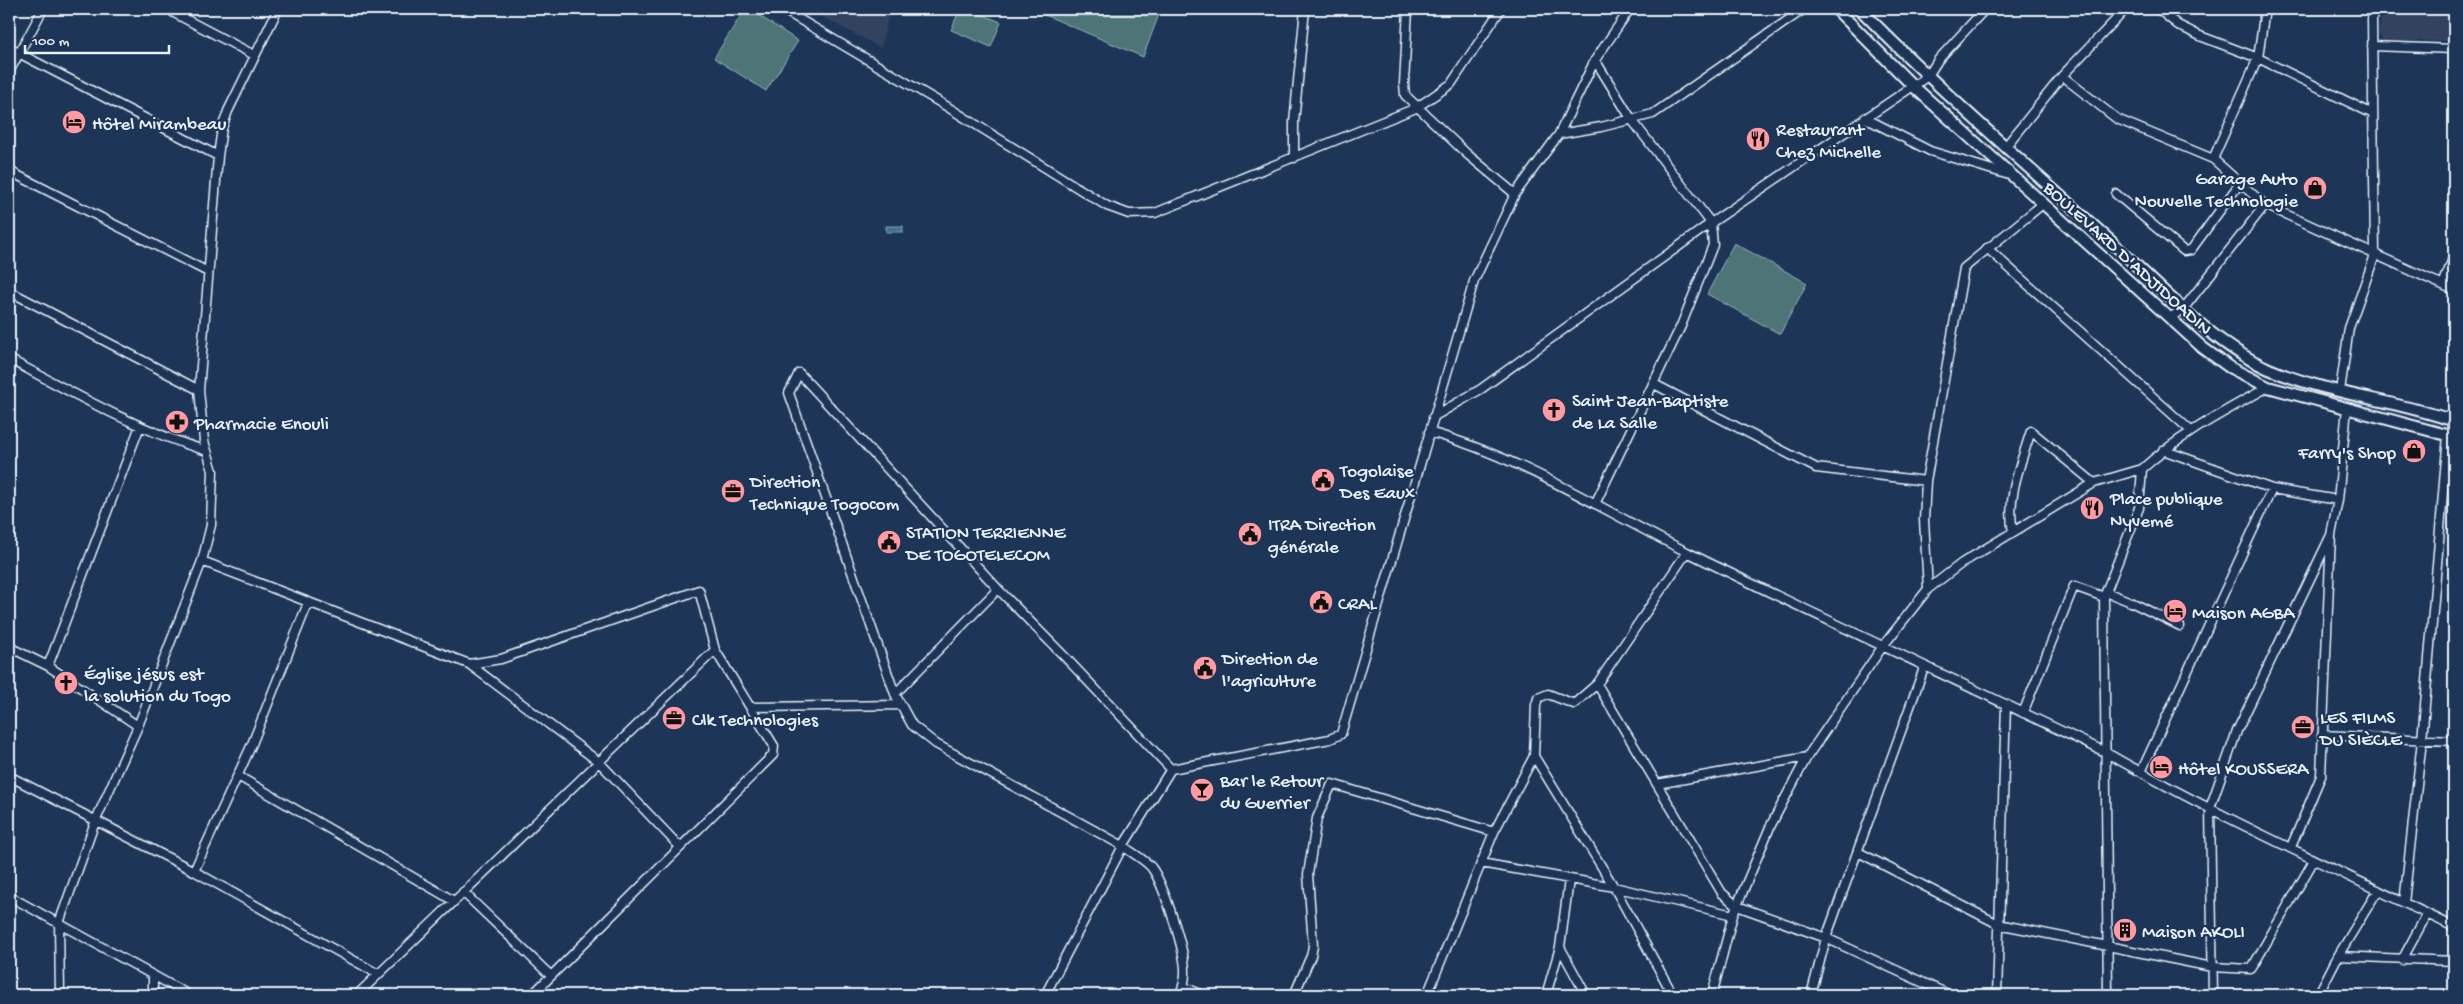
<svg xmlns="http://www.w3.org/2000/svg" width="2463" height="1004" font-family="'Gochi Hand',sans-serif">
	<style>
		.built { fill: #32425f }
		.grass { fill: url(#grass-dots); stroke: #9ab2b8 }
		.park { fill: #4d7477; stroke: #9ab2b8 }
		.water { fill: #45708d; stroke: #86a4b8 }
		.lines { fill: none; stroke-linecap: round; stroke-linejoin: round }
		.street-casing { stroke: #e8f1f8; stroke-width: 11 }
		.secondary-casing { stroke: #e8f1f8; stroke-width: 14 }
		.street { stroke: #1d3557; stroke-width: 8 }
		.secondary { stroke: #1d3557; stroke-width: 10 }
		.labels { text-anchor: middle; stroke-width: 4.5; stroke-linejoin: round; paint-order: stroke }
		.poi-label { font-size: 19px; fill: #e8f1f8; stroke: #1d3557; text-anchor: start }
		.street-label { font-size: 19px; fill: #e8f1f8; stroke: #1d3557 }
	</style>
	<defs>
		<pattern id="grass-dots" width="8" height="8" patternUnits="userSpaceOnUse" patternTransform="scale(1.25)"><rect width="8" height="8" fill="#4d7477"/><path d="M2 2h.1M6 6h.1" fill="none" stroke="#495c5e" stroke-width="1.8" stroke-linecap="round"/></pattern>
	</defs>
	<rect width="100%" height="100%" fill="#1d3557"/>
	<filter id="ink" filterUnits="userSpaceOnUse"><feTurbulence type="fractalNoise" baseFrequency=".02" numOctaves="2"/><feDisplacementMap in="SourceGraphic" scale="10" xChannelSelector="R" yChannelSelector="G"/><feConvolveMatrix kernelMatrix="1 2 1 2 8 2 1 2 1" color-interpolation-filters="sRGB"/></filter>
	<g filter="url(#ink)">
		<!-- built -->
		<path class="built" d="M807,9H890L881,48Z
			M2384,9H2454V41H2383L2378,32Z"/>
		<!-- grass -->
		<path class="grass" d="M1319,473L1334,479L1324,486H1319L1316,476Z"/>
		<!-- park -->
		<path class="park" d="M745,9H749L798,41L766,91L714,58Z
			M960,9H968L1001,22L991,47L951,30Z
			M1031,9H1161L1143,57Z
			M1734,243L1807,283L1780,334L1707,294Z"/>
		<!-- water -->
		<path class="water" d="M886,226H903V232H886Z"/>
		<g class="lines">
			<!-- street casing -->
			<g class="street-casing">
				<path id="street" d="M171,9L174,13L254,55
					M782,9L946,106L1107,206L1129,214L1155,213L1416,108L1451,84L1501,9
					M1408,9L1404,84L1405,95L1467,154L1515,194
					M2158,9L2178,25L2200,36L2258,58L2373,114
					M2372,46L2454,49
					M9,48L218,156
					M9,72L43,9
					M2062,76L2117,119L2213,159L2265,205L2454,290
					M1865,118L1930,151L2009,175
					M1559,134L1601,127L1653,114L1804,9
					M2006,146L2062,76L2126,9
					M1294,158V122L1305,9
					M2213,159L2258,58L2265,9
					M9,171L208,272
					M2116,194L2184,251L2191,250L2240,183
					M1987,248L2191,431
					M2443,285L2454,256
					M9,291L199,390
					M2170,318L2184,308L2265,205
					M9,359C73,393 137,430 207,451
					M1654,384L1816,468L1926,481
					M2340,391L2349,328L2375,255L2372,19L2374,9
					M1433,417L1481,389L1711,223L1928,76L1938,60L1985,9
					M1429,432C1521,457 1604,511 1689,553C1827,621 1967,685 2105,752C2218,817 2338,870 2454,927
					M2163,450L2272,489L2338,500
					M1595,504L1681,326L1713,245L1711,223L1632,120L1595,60
					M2013,532C2006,498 2021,463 2031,431L2094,483
					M202,561L469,664L599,762L679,846
					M1928,589L1924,520L1926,481L1964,268L2044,203
					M2106,592L2131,602L2180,626
					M9,647L48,666L138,726
					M469,664L501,659L699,590L715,650L774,746L773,755L532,995
					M48,666L140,426
					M1597,684L1722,893L1737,906L1826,938L1950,995
					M895,694L998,589
					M751,707L901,705
					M2023,713L2074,586L2104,597
					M2322,735L2454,741
					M1534,756L1614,887L1673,995
					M1171,769L1066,658L998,589L799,373L789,393L895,694L912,725L936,744L1123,846C1132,853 1144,859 1151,867C1163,882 1186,953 1185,973C1185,981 1183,988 1179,995
					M2141,772L2272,489
					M9,776L194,871L378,974
					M238,776L454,901
					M1657,784L1807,757
					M2291,847L2321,776L2331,535L2338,500L2347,408
					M1858,852L1998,924L2212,967L2251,969L2253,966L2314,860
					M1481,863L1614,887L1733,915
					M194,871L252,744L308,603
					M463,892L551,976
					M9,896L189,995
					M2404,903L2422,740L2448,435L2454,425
					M1560,947L1586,995
					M2338,956L2378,890
					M2402,960L2427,914
					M153,975V995
					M1184,987L1203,995
					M60,995L59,923L95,822L138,726L202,561L211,525L213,471L204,441L199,390L218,156L222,128L228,111L278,9
					M357,995L715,650
					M1045,995L1123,846L1171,769L1330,739L1341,734L1474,281L1515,194L1559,134L1595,60L1630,9
					M1294,995L1311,956L1313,946L1308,874L1317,818L1332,784L1494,832
					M1427,995L1494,832L1534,756L1536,705L1538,698L1548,694L1574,704L1597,684L1687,552
					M1546,995L1560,947L1569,880
					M1712,995L1733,915L1770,827L1782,804L1807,757L1883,646L1928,589L1962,563L2094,483L2142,469
					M1811,995L1826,938L1924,668
					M1997,995L2006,705
					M2108,995L2104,597L2139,508L2142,469C2179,435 2224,412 2268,387
					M2213,995L2210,808L2237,731L2331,535
					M2318,995L2338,956L2454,961"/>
			</g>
			<!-- secondary casing -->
			<g class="secondary-casing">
				<path id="secondary" d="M1836,9L1912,85L2203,348L2229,367L2268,387L2454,437
					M1860,9C1938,89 2023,162 2106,237C2154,280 2210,343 2269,369C2328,394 2394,400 2454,421"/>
			</g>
			<!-- street -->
			<use href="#street" class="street"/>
			<!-- secondary -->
			<use href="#secondary" class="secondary"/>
		</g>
	</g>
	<!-- icons -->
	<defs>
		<g id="hotel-disc" transform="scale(1.25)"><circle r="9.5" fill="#ff9aa2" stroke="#1d3557"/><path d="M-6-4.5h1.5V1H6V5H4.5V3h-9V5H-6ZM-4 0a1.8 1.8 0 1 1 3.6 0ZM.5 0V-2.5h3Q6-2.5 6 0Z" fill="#111"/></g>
		<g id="restaurant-disc" transform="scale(1.25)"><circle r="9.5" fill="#ff9aa2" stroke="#1d3557"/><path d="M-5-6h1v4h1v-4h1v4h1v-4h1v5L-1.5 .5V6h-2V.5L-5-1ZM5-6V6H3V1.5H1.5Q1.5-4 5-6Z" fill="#111"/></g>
		<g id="shop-disc" transform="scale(1.25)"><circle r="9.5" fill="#ff9aa2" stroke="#1d3557"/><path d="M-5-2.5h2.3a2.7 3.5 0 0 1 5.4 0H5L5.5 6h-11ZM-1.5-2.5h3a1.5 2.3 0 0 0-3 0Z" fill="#111"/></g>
		<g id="church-disc" transform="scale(1.25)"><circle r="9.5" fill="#ff9aa2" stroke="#1d3557"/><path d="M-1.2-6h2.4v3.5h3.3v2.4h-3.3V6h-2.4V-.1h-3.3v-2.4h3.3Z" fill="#111"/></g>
		<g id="pharmacy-disc" transform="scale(1.25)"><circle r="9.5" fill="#ff9aa2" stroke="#1d3557"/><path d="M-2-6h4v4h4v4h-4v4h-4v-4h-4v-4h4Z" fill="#111"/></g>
		<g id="civic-disc" transform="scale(1.25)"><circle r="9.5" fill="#ff9aa2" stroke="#1d3557"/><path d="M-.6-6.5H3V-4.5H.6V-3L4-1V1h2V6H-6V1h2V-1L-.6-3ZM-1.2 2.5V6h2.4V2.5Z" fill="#111"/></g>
		<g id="office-disc" transform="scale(1.25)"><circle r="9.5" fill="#ff9aa2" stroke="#1d3557"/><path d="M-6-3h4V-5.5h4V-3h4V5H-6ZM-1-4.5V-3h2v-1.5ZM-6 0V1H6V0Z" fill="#111"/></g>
		<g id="bar-disc" transform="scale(1.25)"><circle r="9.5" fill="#ff9aa2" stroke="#1d3557"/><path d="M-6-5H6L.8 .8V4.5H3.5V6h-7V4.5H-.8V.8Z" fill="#111"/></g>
		<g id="building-disc" transform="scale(1.25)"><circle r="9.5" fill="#ff9aa2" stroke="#1d3557"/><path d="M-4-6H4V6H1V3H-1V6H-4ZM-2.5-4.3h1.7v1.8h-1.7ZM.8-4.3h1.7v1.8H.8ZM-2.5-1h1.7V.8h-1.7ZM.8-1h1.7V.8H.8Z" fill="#111"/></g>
	</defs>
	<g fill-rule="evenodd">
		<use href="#hotel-disc" x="74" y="122"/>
		<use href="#restaurant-disc" x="1758" y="139"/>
		<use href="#shop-disc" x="2315" y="188"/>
		<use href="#church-disc" x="1554" y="410"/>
		<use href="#pharmacy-disc" x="177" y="422"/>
		<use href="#shop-disc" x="2414" y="451"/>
		<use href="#civic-disc" x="1323" y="480"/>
		<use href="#office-disc" x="733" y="491"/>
		<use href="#restaurant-disc" x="2092" y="508"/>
		<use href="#civic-disc" x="1250" y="534"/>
		<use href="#civic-disc" x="889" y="542"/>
		<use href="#civic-disc" x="1321" y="602"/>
		<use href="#hotel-disc" x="2175" y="611"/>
		<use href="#civic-disc" x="1205" y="668"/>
		<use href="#church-disc" x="66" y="683"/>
		<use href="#office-disc" x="674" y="718"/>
		<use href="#office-disc" x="2303" y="727"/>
		<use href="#hotel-disc" x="2161" y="767"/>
		<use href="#bar-disc" x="1202" y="790"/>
		<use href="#building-disc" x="2125" y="930"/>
	</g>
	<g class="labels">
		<!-- poi labels -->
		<g class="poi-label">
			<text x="92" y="129">Hôtel Mirambeau</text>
			<text x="1776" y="135">Restaurant<tspan x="1776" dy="22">Chez Michelle</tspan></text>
			<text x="2298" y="184" text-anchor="end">Garage Auto<tspan x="2298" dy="22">Nouvelle Technologie</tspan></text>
			<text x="1572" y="406">Saint Jean-Baptiste<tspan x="1572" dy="22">de La Salle</tspan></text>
			<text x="194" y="429">Pharmacie Enouli</text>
			<text x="2396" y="458" text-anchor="end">Farry's Shop</text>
			<text x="1340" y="476">Togolaise<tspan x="1340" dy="22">Des Eaux</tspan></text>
			<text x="750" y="487">Direction<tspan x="750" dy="22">Technique Togocom</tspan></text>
			<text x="2110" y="504">Place publique<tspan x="2110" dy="22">Nyvemé</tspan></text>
			<text x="1268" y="530">ITRA Direction<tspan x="1268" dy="22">générale</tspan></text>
			<text x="906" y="538">STATION TERRIENNE<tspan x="906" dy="22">DE TOGOTELECOM</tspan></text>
			<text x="1338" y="609">CRAL</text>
			<text x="2192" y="618">Maison AGBA</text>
			<text x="1222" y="664">Direction de<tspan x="1222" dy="22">l'agriculture</tspan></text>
			<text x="84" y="679">Église jésus est<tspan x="84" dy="22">la solution du Togo</tspan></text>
			<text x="2320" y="723">LES FILMS<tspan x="2320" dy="22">DU SIÈCLE</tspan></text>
			<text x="692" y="725">Clk Technologies</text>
			<text x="2178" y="774">Hôtel KOUSSERA</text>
			<text x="1220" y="786">Bar le Retour<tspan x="1220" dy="22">du Guerrier</tspan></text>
			<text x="2142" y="937">Maison AKOLI</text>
		</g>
		<!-- street labels -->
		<g class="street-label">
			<text transform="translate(2129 257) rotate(42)" y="7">BOULEVARD D'ADJIDOADIN</text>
		</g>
	</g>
	<!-- margin -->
	<rect width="2463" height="1004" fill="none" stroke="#1d3557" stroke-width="30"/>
	<rect x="15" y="15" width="2433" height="974" fill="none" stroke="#e8f1f8" stroke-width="2" filter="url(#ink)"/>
	<!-- scale -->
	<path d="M25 45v8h144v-8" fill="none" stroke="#e8f1f8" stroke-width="2.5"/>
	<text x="32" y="45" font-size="15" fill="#e8f1f8" stroke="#1d3557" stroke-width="4" paint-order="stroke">100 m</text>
</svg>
